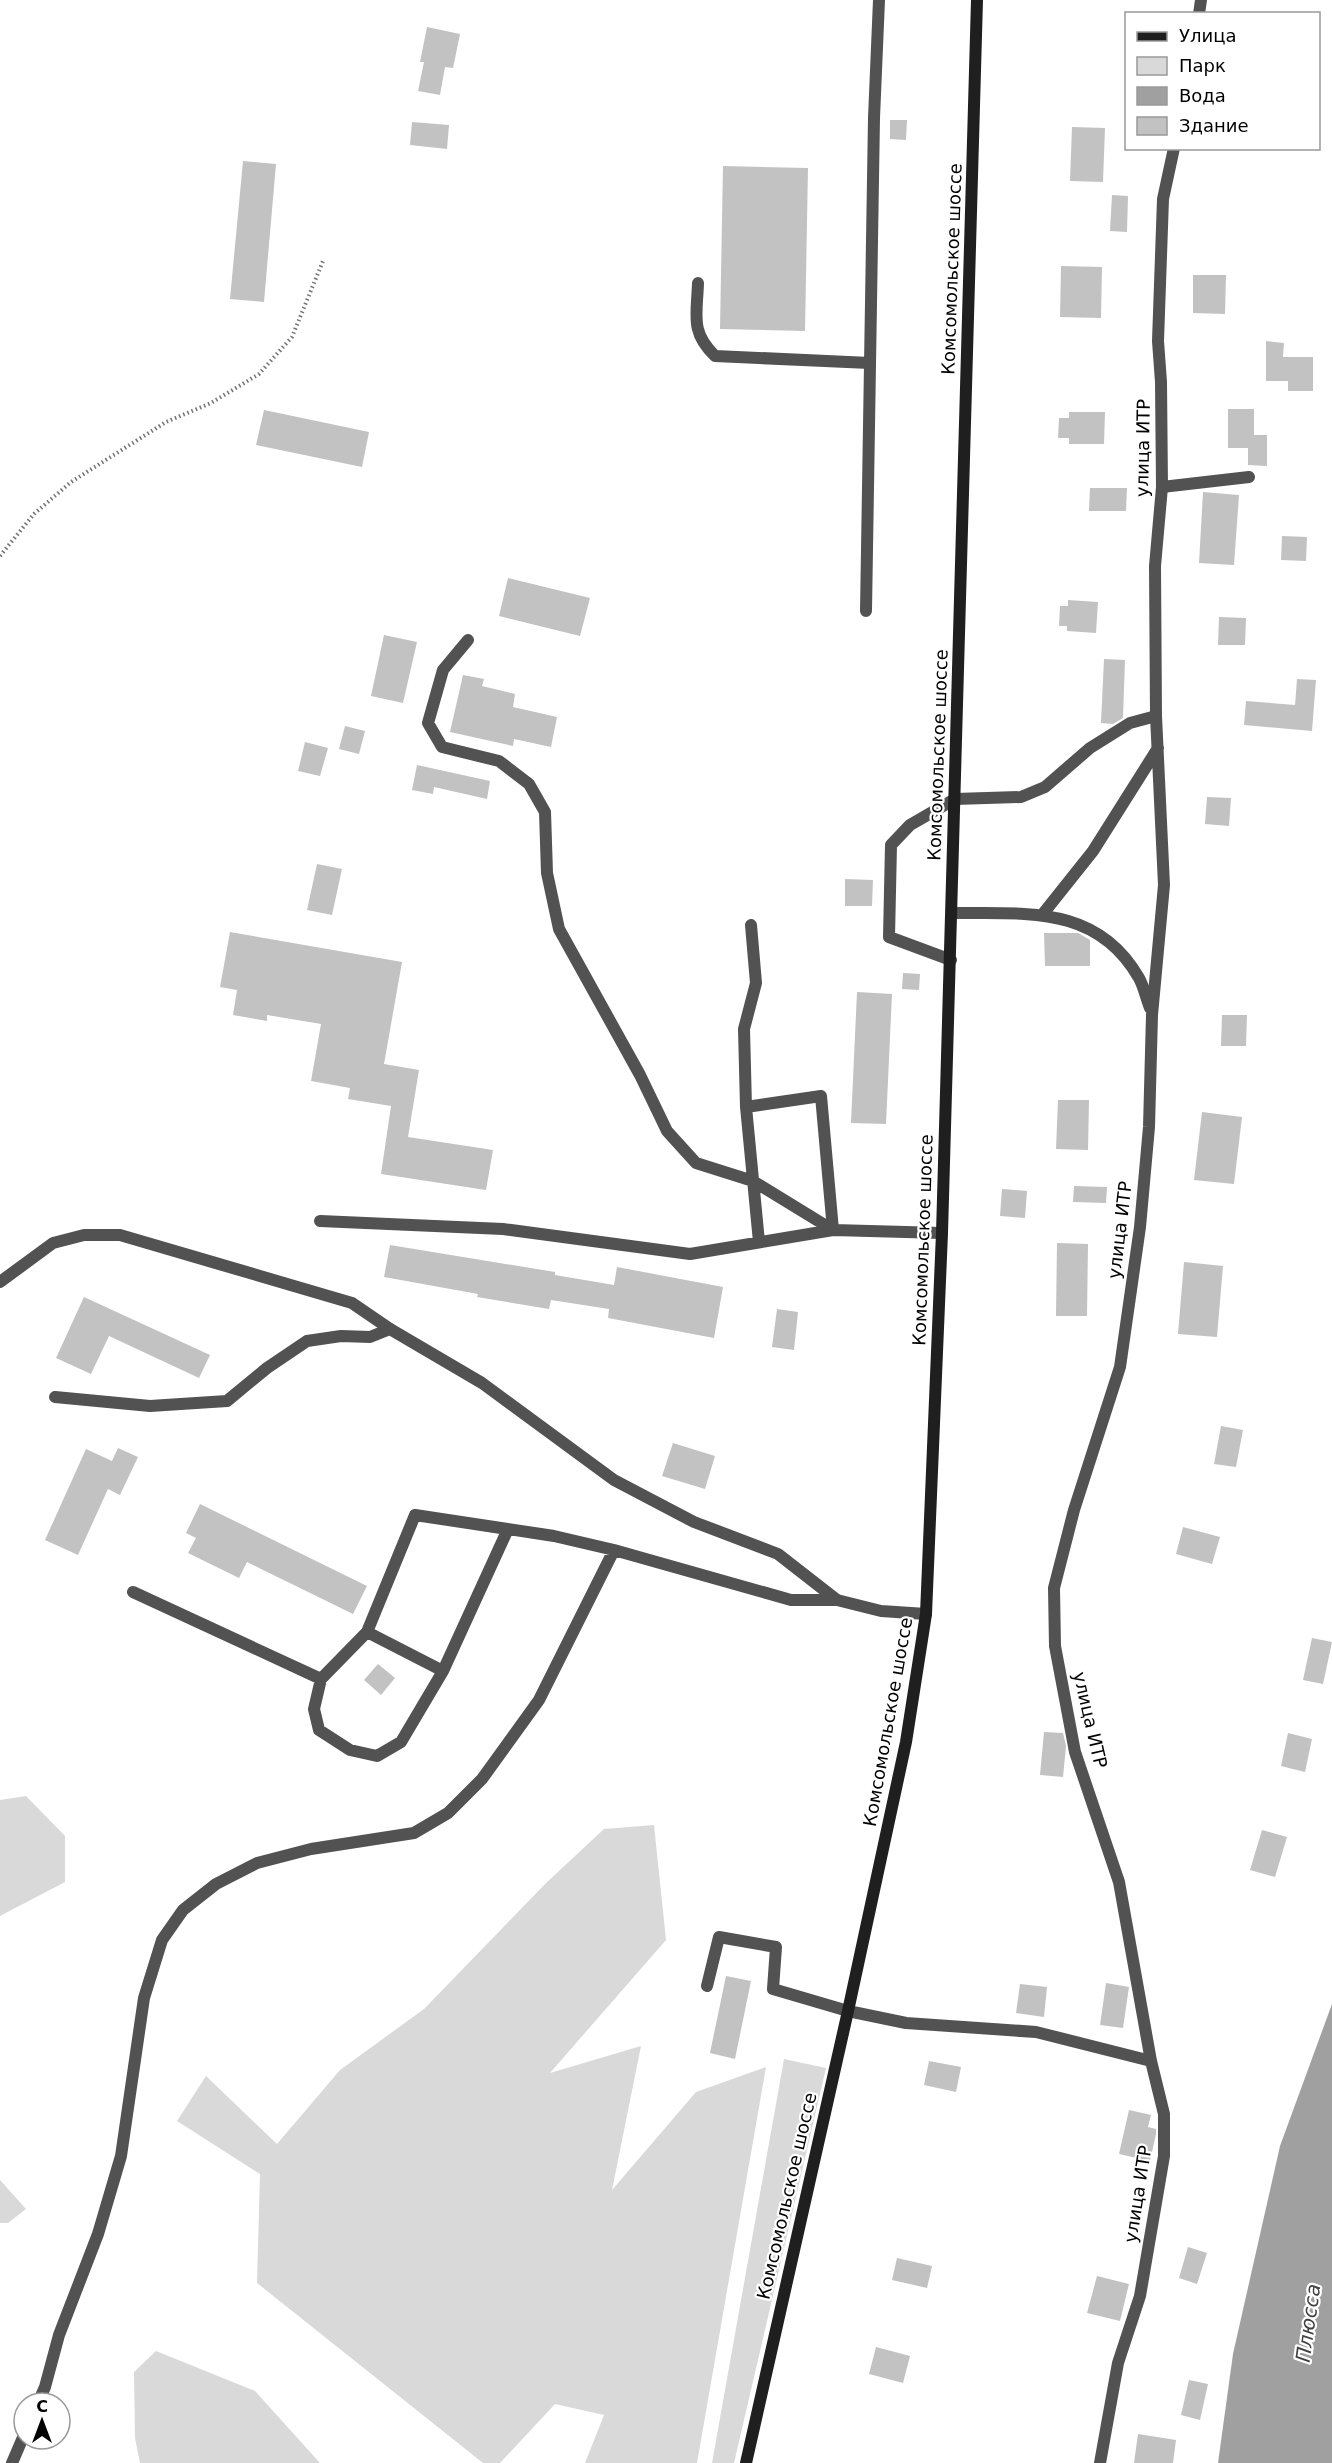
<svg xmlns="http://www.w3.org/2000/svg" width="1332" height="2463" font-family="'DejaVu Sans',sans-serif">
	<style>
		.green { fill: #d9d9d9 }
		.water { fill: #a0a0a0 }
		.building { fill: #c2c2c2 }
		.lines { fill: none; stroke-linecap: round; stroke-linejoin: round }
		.path { stroke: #747474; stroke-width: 4; stroke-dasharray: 1.5 3; stroke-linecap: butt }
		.service { stroke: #525252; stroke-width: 12 }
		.minor { stroke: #525252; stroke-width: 12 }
		.secondary { stroke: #1f1f1f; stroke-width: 12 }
		.labels { text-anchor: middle; stroke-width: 4.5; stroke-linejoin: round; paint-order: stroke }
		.street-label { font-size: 18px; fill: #000; stroke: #fff }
		.water-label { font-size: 20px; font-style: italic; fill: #414141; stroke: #fff }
	</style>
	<rect width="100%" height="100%" fill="#fff"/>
	<!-- green -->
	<path class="green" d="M26,1796L65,1836V1882L0,1916V1800Z
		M654,1825L666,1940L550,2073L641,2046L612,2190L696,2092L766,2067L697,2463H585L604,2415L555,2404L500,2463H483L257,2283L260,2174L177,2121L206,2076L277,2144L340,2070L424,2009L545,1884L604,1829Z
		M784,2059L826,2068L734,2463H712Z
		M0,2180L26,2209L8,2223H0Z
		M156,2351L255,2391L320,2463H140L135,2438L134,2372Z"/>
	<!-- water -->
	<path class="water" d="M1332,2004V2463H1218L1233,2354L1280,2146Z"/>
	<!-- building -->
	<path class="building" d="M427,27L460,34L453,68L445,67L440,95L418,91L424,62H420Z
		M890,120H907L906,140L890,139Z
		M412,122L449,125L447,149L410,145Z
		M1072,127L1105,128L1103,182L1070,181Z
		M243,161L276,164L264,302L230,299Z
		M723,166L808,168L805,331L720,329Z
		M1112,195L1128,196L1127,232L1110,231Z
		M1061,266L1102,267L1101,318L1060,317Z
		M1193,275H1226L1225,314L1193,313Z
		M1266,341L1284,343L1283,357H1313V391H1288V381H1266Z
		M1228,409H1254V435H1267V466L1248,465V448H1228Z
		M264,410L369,432L362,467L256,445Z
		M1069,412H1105L1104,444H1069V438H1058L1059,418H1069Z
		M1090,488H1127L1126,511H1089Z
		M1203,492L1239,495L1234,565L1199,563Z
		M1282,536L1307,537L1306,561L1281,560Z
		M508,578L590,598L580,636L499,616Z
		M1068,600L1098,602L1096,633L1067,631V626H1059L1060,606H1068Z
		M1219,617L1246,618L1245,645H1218Z
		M384,635L417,642L403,703L371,696Z
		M1104,659L1125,660L1123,718L1113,724L1101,723Z
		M463,675L484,679L482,686L515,694L513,707L557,717L551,747L514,739L513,746L450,732Z
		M1297,679L1316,680L1312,731L1244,725L1246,701L1295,705Z
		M345,726L365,731L359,754L339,749Z
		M305,742L328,748L320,776L298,771Z
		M417,765L490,781L487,799L434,787L433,794L412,790Z
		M1207,797L1231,798L1229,826L1205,824Z
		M317,864L342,869L332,915L307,910Z
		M845,879L873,880L872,906H845Z
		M230,932L402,962L384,1064L419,1070L408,1137L493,1150L486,1190L381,1174L391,1106L348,1099L350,1088L311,1081L321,1024L267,1015V1021L233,1015L237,990L220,987Z
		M1044,933H1078L1090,940V966H1045Z
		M903,973L920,974L919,990L902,989Z
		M857,992L892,994L886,1124L851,1123Z
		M1222,1015H1247L1246,1046H1221Z
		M1058,1100H1089L1088,1150L1056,1149Z
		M1202,1112L1242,1117L1234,1184L1194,1180Z
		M1074,1186L1107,1187L1106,1203L1073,1202Z
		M1002,1189L1027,1191L1025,1218L1000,1216Z
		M1057,1243L1088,1244L1087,1316H1056Z
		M390,1245L555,1272V1275L614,1285L617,1267L723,1287L714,1338L608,1318L609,1309L551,1300L549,1309L477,1297L478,1294L384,1277Z
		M1184,1262L1223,1266L1217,1337L1178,1334Z
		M84,1297L210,1355L199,1378L109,1336L91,1374L56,1358Z
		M777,1309L798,1312L794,1350L772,1347Z
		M1221,1426L1243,1430L1236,1467L1214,1464Z
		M673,1443L715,1456L705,1489L662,1476Z
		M118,1448L138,1457L120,1495L108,1489L78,1555L45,1540L86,1449L112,1461Z
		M200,1504L367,1586L353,1614L247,1562L239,1578L188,1553L196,1538L186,1533Z
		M1183,1527L1220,1537L1212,1564L1176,1554Z
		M1312,1638L1332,1642L1323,1684L1303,1680Z
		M378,1664L395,1678L381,1695L364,1680Z
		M1044,1732L1063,1733L1066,1746L1063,1777L1040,1775Z
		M1288,1733L1312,1739L1305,1772L1281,1766Z
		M1262,1830L1287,1837L1275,1877L1250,1870Z
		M726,1976L751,1981L735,2059L710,2053Z
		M1106,1983L1129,1987L1123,2028L1100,2025Z
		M1020,1984L1047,1987L1044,2017L1016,2013Z
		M929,2061L961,2067L956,2092L924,2085Z
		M1129,2110L1151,2115L1148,2127L1156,2129V2134L1150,2161L1119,2154Z
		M1188,2247L1207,2253L1197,2284L1179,2278Z
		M897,2258L932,2266L927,2288L892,2280Z
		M1097,2276L1129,2284L1120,2321L1087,2313Z
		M876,2347L910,2356L903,2383L869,2374Z
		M1189,2380L1208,2384L1200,2420L1181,2415Z
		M1138,2434L1176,2440L1173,2463H1134Z"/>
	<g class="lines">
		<!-- path -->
		<path class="path" d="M0,556L34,514L71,482L166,422L211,403L259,374L292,337L323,261"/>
		<!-- service -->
		<path class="service" d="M698,283C697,315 690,332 715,356L870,363
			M1162,487L1249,477
			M866,611L874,118L879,0
			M468,640L443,670L428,723L442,747L499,761L529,784L545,812L547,873L559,929L640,1075L667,1131L696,1163L753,1181L833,1230
			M751,925L756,983L744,1029L746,1107L759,1242
			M951,960L889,937L891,845L910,825L955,799L1021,797L1045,787L1090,748L1130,723L1156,716
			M746,1107L821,1096L833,1230
			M320,1221L503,1229L690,1254L833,1230L942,1233
			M55,1397L150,1406L227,1401L267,1368L307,1341L341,1336L370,1337L390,1329
			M133,1592L321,1679L367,1632L415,1515L554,1536L614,1550L791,1600H837
			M367,1632L443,1671
			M321,1679L314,1709L319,1730L350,1750L377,1756L401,1742L443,1671L508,1529
			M38,2403L45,2387L59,2335L98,2234L121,2156L144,1998L162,1940L183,1910L216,1884L257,1863L311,1849L414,1833L448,1813L482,1779L539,1700L614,1550
			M12,2463L24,2435"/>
		<!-- minor -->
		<path class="minor" d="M1199,14L1201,0
			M952,913C1025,914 1097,904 1139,978C1144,987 1146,998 1150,1008
			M1042,915L1093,851L1158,748
			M0,1282L53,1243L84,1235H120L352,1303L390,1329L482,1383L614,1480L694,1522L778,1554L837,1600L881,1611L926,1614
			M707,1986L719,1937L776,1947L773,1989L848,2011L906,2023L1036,2032L1151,2061
			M1100,2463L1118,2363L1140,2296L1164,2156V2114L1151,2061L1119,1882L1075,1752L1055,1646L1054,1588L1074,1510L1120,1367L1140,1227L1149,1127L1152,1015L1164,885L1156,716L1155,566L1162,487L1161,382L1158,341L1163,199L1174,148"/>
		<!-- secondary -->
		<path class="secondary" d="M746,2463L848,2011L906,1742L926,1614L942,1233L977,0"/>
	</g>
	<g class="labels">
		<!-- street labels -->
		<g class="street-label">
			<text transform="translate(952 269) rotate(-88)" y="6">Комсомольское шоссе</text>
			<text transform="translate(1143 448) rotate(-89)" y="6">улица ИТР</text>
			<text transform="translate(938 755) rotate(-88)" y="6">Комсомольское шоссе</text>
			<text transform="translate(1120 1230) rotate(-83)" y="6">улица ИТР</text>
			<text transform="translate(923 1240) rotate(-88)" y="6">Комсомольское шоссе</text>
			<text transform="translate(1090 1720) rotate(77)" y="6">улица ИТР</text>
			<text transform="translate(888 1722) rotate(-80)" y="6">Комсомольское шоссе</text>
			<text transform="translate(1138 2194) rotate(-81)" y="6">улица ИТР</text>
			<text transform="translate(787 2196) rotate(-77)" y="6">Комсомольское шоссе</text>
		</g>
		<!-- water labels -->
		<g class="water-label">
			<text transform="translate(1308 2323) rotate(-82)" y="7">Плюсса</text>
		</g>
	</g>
	<!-- legend -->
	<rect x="1125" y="12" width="195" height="138" fill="#ffffff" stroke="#999999" stroke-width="1.5"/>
	<rect x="1137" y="32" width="30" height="9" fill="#1f1f1f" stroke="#999999" stroke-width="1.5"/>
	<text x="1179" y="42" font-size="18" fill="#000000">Улица</text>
	<rect x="1137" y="57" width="30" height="18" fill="#d9d9d9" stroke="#999999" stroke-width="1.5"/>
	<text x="1179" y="72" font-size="18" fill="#000000">Парк</text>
	<rect x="1137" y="87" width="30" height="18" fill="#a0a0a0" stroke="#999999" stroke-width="1.5"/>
	<text x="1179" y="102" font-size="18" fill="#000000">Вода</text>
	<rect x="1137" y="117" width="30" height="18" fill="#c2c2c2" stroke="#999999" stroke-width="1.5"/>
	<text x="1179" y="132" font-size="18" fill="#000000">Здание</text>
	<!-- north arrow -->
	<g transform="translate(42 2421)"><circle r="28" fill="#ffffff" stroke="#999999" stroke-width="1.5"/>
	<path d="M0-4.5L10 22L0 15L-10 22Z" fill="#000000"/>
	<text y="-9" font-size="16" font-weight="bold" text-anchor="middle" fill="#000000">С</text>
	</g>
</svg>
